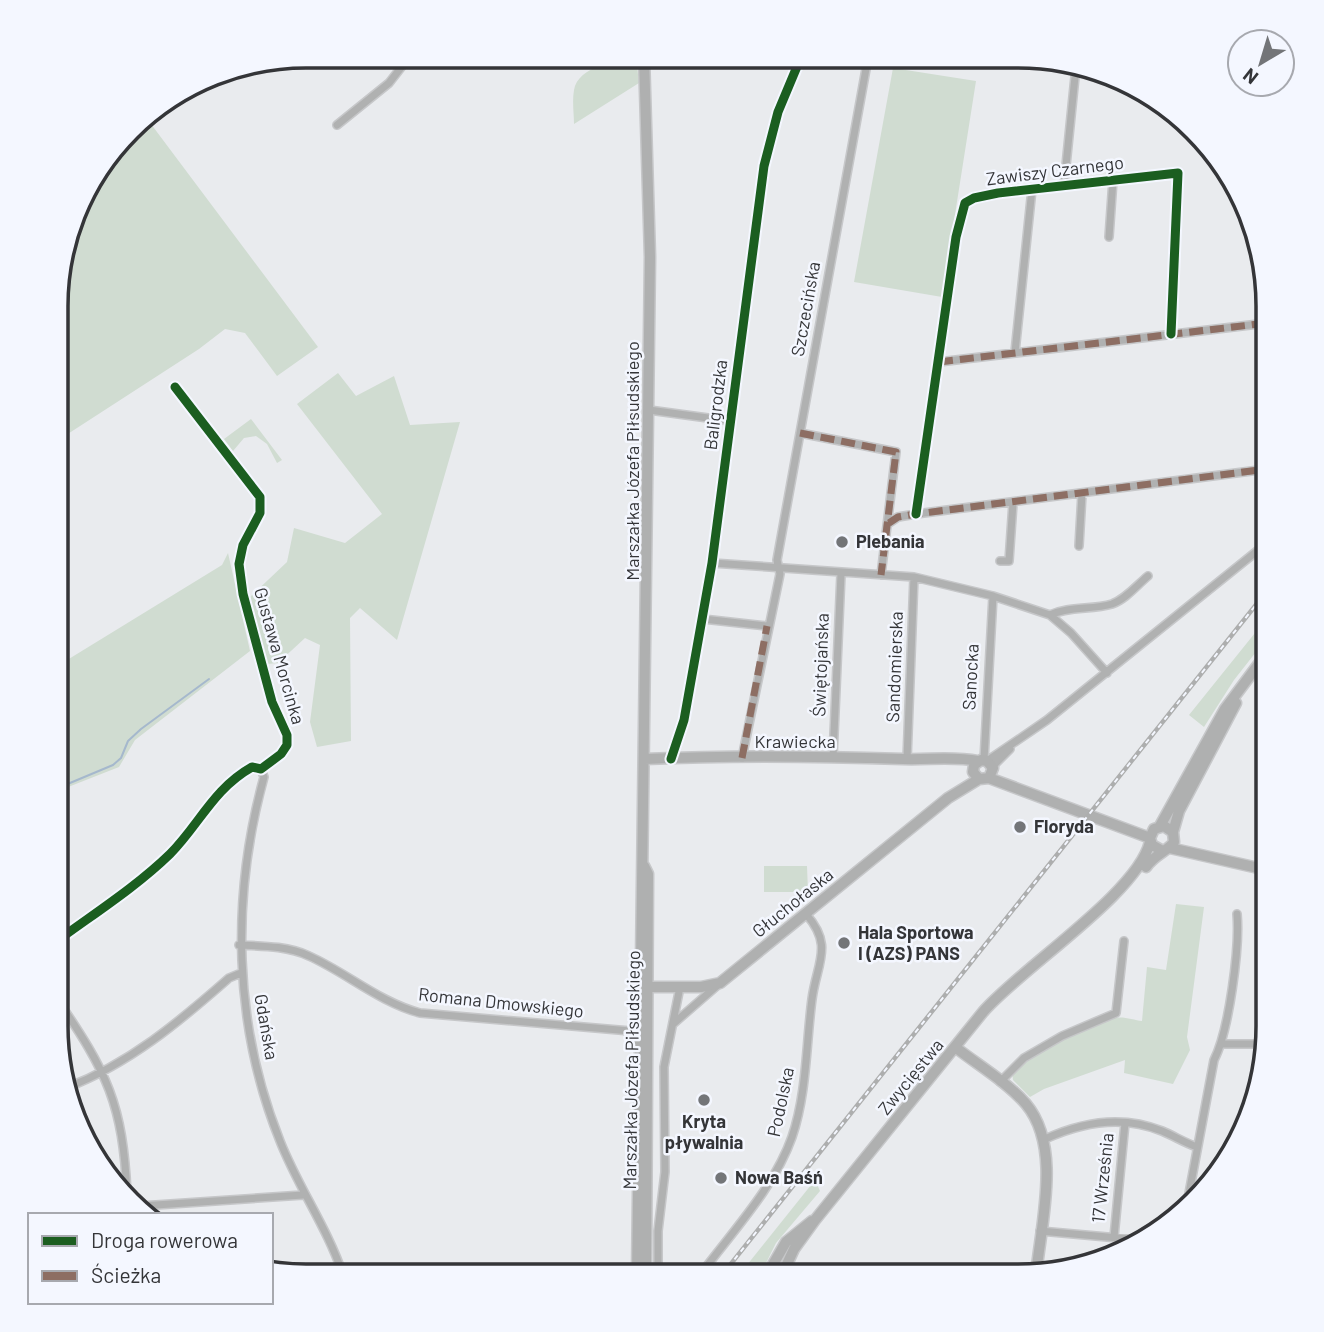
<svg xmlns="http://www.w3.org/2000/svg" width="1324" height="1332" font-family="Barlow,sans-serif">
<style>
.green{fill:#d0dcd1}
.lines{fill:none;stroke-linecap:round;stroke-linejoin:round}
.stream{stroke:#a5b8cd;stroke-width:2}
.street-casing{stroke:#c6c7c9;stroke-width:10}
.secondary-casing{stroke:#c6c7c9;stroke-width:13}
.street{stroke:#b0b1b1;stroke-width:7}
.secondary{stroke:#afb0b0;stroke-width:10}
.rail-casing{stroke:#adaeae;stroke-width:4.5}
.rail{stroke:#f4f7ff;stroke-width:2;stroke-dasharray:5;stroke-linecap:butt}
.quiet{stroke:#8d6e63;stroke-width:7;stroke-dasharray:14 7;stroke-linecap:butt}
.cycleway-casing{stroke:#f4f7ff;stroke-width:13}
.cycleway{stroke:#1b5e20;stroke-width:9}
.poi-dot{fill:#737578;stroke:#f4f7ff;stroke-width:2.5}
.labels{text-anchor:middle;stroke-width:5;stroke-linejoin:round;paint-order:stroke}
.street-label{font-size:18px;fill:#343538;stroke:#f4f7ff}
.poi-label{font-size:18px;font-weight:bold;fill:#343538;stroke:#f4f7ff;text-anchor:start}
.rim{fill:none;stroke:#343538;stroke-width:3.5}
</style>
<rect width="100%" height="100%" fill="#e9ebee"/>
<path class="green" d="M 636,57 L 639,83 L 574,124 C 574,114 572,101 574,90 C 578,66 617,61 636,57 Z
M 893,68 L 976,81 L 942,297 L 854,282 Z
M 145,116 L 318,347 L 277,376 L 245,333 L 225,329 L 199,349 L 60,439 L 61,257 L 90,181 Z
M 338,373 L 356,396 L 394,376 L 410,425 L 460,422 L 397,640 L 360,608 L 350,618 L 351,741 L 317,747 L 310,722 L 320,645 L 305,638 L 278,663 L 267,664 L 250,597 L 287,562 L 294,528 L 345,543 L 382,514 L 297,404 Z
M 251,419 L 282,460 L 277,463 L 267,444 L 256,436 L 244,438 L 233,451 L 224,439 Z
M 228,553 L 250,651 L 135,740 L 119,767 L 58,791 L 59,665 L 222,565 Z
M 1267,618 L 1267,638 L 1234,680 L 1204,727 L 1189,715 Z
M 764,866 L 807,866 L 808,892 L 764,892 Z
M 1176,904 L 1204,907 L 1187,1037 L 1190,1050 L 1173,1084 L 1124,1073 L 1125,1060 L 1044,1089 L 1030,1097 L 1013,1080 L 1012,1071 C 1040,1048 1079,1026 1115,1018 C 1123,1016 1134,1020 1142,1021 L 1147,967 L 1166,970 Z
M 815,1180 L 820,1191 L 776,1243 L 760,1275 L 739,1275 Z"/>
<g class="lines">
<path class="stream" d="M 58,788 L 113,765 L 121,758 L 128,741 L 141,729 L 209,679
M 1259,1040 L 1267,1000
M 1240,1139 L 1258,1046"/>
<defs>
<path id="street" d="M 337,125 L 389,83 L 410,56
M 1064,185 L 1076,67
M 1109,237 L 1113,180
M 1015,352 L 1032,189
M 939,362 L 1267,323
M 649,410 L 730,421
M 800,433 L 896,452 L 881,575
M 916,514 L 956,237 L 965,203 L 974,198 L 998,193 L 1178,173 L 1171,334
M 889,523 L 898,517 L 916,514 L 1267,469
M 1079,546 L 1082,494
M 1000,561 L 1009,561 L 1013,503
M 712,563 L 914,577 L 993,596 L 1050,615 L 1071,633 L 1107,673
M 1050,615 C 1069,606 1092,610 1112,604 C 1126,599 1137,585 1148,576
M 703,619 L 767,626
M 833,757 L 841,574
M 742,758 L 780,574 L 777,560 L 868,58
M 671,759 L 684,720 L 712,563 L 764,166 L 778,112 L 801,57
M 907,759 L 914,577
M 984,760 L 993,596
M 987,761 L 1047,720 L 1267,543
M 992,767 L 1010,749
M 261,769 L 264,777 C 231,897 233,1024 280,1141 C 298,1187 328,1229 343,1275
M 1260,867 L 1267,812
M 57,941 C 95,913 136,887 170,854 C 199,825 213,789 252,767 L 261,769 L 281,754 L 287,745 L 287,735 L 272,702 L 243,594 L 239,564 L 243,545 L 260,513 L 260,497 L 175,387
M 239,945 C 262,946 288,946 309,956 C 347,973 379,1002 420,1013 L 642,1032
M 57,999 C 107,1072 123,1104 127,1194
M 673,1024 L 719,984
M 1222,1044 L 1267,1044
M 1000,1082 L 1024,1058 L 1062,1036 L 1116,1013 L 1124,941
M 66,1088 C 129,1064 179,1022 229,978 L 241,973
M 1045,1139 C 1082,1122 1123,1115 1162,1131 C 1174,1136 1185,1143 1197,1147
M 1187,1204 L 1214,1060 C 1229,1031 1240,947 1237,914
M 141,1206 L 303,1195
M 1040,1231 L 1141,1240
M 1114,1237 L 1125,1123
M 658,1275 L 658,1231 L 665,1172 L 664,1067 L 680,987
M 700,1275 C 732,1232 774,1188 792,1137 C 807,1093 806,1044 812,999 C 817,962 834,946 806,914"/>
<path id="secondary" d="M 645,759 C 731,755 817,756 903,759 C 929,760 953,756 978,761
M 989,778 L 1150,838
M 1160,826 L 1225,709 L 1267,653
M 1173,832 L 1179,811 L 1236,703
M 1170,848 L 1267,870
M 644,866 L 648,874 L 646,1275
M 1146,867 C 1155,854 1168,851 1174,842 L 1173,832 L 1164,826 L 1154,829 L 1150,838 L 1152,845 L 1161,850
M 641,987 L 701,987 L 720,983 L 948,798 L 979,779 L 989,778 L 993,768 L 987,761 L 981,760 L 974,765 L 973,772 L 979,779
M 955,1047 C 978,1065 1007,1082 1026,1104 C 1062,1147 1041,1223 1036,1275
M 637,1275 L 650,257 L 644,57
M 767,1275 L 786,1242 L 812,1221
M 782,1275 L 794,1249 L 815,1220 L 983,1012 C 1021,968 1138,893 1150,842"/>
</defs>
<use href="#street" class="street-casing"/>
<use href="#secondary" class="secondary-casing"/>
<use href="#street" class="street"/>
<use href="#secondary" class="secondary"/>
<defs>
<path id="rail" d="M 722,1275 L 1267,591"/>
</defs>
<use href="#rail" class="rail-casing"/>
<use href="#rail" class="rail"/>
<path class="quiet" d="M 939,362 L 1267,323
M 800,433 L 896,452 L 881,575
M 889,523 L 898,517 L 916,514 L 1267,469
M 742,758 L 767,626"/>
<defs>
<path id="cycleway" d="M 916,514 L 956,237 L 965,203 L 974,198 L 998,193 L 1178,173 L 1171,334
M 671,759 L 684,720 L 712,563 L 764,166 L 778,112 L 801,57
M 57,941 C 95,913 136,887 170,854 C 199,825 213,789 252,767 L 261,769 L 281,754 L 287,745 L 287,735 L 272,702 L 243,594 L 239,564 L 243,545 L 260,513 L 260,497 L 175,387"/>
</defs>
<use href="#cycleway" class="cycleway-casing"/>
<use href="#cycleway" class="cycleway"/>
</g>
<g class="poi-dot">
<circle cx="842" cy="542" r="7"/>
<circle cx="1020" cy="827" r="7"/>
<circle cx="844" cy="943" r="7"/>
<circle cx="704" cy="1100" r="7"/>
<circle cx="721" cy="1178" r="7"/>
</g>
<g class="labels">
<g class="street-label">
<text transform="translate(1055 171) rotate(-7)" y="6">Zawiszy Czarnego</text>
<text transform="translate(806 309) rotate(-80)" y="6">Szczecińska</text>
<text transform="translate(716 405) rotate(-83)" y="6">Baligrodzka</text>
<text transform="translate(633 461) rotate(-90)" y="6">Marszałka Józefa Piłsudskiego</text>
<text transform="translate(279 656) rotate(74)" y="6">Gustawa Morcinka</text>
<text transform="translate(821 665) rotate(-88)" y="6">Świętojańska</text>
<text transform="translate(895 667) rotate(-88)" y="6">Sandomierska</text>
<text transform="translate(971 677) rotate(-87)" y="6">Sanocka</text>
<text x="795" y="748">Krawiecka</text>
<text transform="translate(793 903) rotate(-39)" y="6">Głuchołaska</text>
<text transform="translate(501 1003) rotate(6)" y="6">Romana Dmowskiego</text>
<text transform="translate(266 1027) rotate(80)" y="6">Gdańska</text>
<text transform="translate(632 1070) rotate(-89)" y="6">Marszałka Józefa Piłsudskiego</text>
<text transform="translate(911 1077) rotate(-51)" y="6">Zwycięstwa</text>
<text transform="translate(781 1102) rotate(-78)" y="6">Podolska</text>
<text transform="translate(1103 1178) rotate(-84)" y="6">17 Września</text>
</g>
<g class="poi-label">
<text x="856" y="548">Plebania</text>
<text x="1034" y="833">Floryda</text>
<text x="858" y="939">Hala Sportowa<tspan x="858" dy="21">I (AZS) PANS</tspan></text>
<text x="704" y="1128" text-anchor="middle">Kryta<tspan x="704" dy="21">pływalnia</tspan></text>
<text x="735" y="1184">Nowa Baśń</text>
</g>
</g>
<path d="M0 0H1324V1332H0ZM306 68H1018A238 238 0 0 1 1256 306V1026A238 238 0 0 1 1018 1264H306A238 238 0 0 1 68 1026V306A238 238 0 0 1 306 68Z" fill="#f4f7ff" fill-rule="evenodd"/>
<path class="rim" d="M306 68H1018A238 238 0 0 1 1256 306V1026A238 238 0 0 1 1018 1264H306A238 238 0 0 1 68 1026V306A238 238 0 0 1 306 68Z"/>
<rect x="28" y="1213" width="245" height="91" fill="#f4f7ff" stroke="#a7a9af" stroke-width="2"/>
<rect x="42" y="1236" width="35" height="10" fill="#1b5e20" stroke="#a7a9af" stroke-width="2"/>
<text x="91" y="1248" font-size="21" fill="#343538">Droga rowerowa</text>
<rect x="42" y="1271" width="35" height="10" fill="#8d6e63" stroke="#a7a9af" stroke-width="2"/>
<text x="91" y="1283" font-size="21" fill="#343538">Ścieżka</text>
<g transform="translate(1261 63) rotate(218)"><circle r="33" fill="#f4f7ff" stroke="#a7a9af" stroke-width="2"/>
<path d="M0-5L12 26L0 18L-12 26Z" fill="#737578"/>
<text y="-10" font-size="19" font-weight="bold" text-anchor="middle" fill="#343538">N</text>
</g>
</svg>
